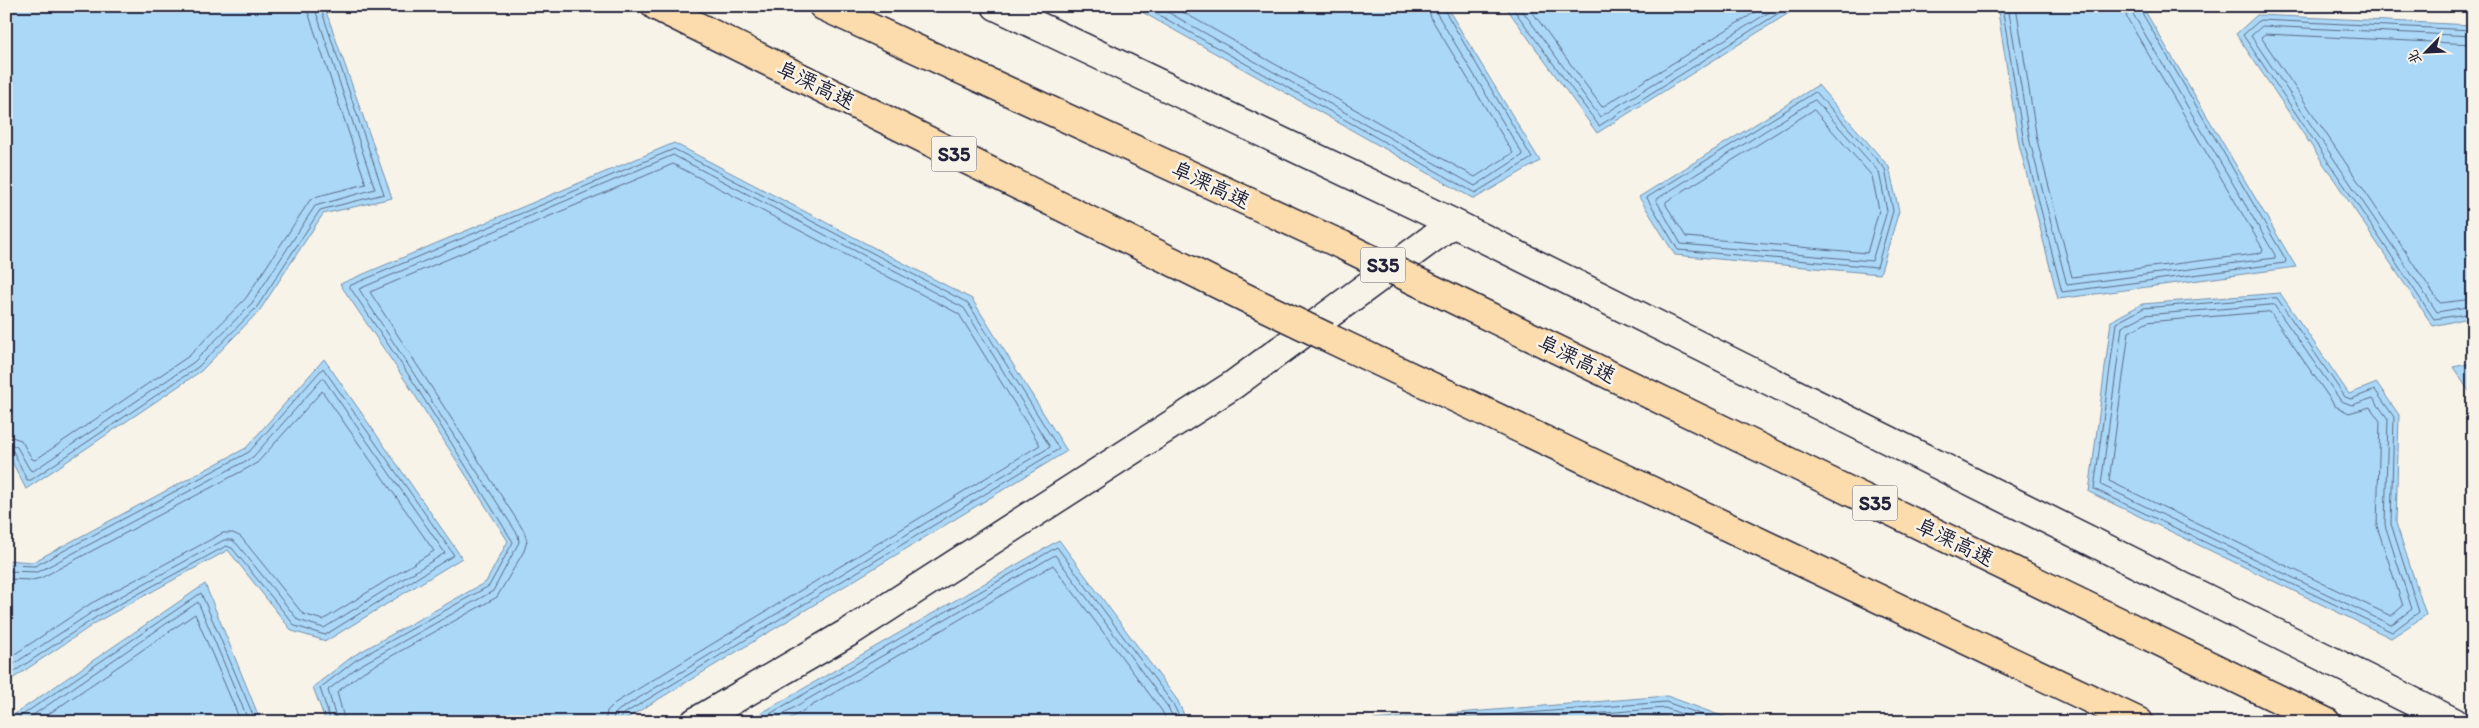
<svg xmlns="http://www.w3.org/2000/svg" width="2479" height="728" font-family="Itim,'LXGW WenKai TC',sans-serif">
<style>
.water{fill:#abd8f7;stroke:#748fac}
.lines{fill:none;stroke-linecap:round;stroke-linejoin:round}
.shore{stroke:#596b86;stroke-width:1}
.minor-casing{stroke:#22223b;stroke-width:31}
.motorway-casing{stroke:#22223b;stroke-width:31}
.minor{stroke:#f7f3e8;stroke-width:28}
.motorway{stroke:#fcdcac;stroke-width:28}
.motorway-bridge-casing{stroke:#22223b;stroke-width:31;stroke-linecap:butt}
.motorway-bridge{stroke:#fcdcac;stroke-width:28}
.labels{text-anchor:middle;stroke-width:5;stroke-linejoin:round;paint-order:stroke}
.shield{fill:#f7f3e8;stroke:#62616f;stroke-width:1}
.shield-label{font-size:20px;font-weight:bold;fill:#22223b}
.street-label{font-size:21px;fill:#22223b;stroke:#f7f3e8}
</style>
<rect width="100%" height="100%" fill="#f7f3e8"/>
<filter id="ink" filterUnits="userSpaceOnUse"><feTurbulence type="fractalNoise" baseFrequency=".02" numOctaves="2"/><feDisplacementMap in="SourceGraphic" scale="10" xChannelSelector="R" yChannelSelector="G"/><feConvolveMatrix kernelMatrix="1 2 1 2 8 2 1 2 1" color-interpolation-filters="sRGB"/></filter>
<g filter="url(#ink)">
<path class="water" d="M 6,6 L 324,6 L 392,198 L 323,214 L 260,310 L 201,371 L 26,489 L 6,450 Z
M 1137,6 L 1446,6 L 1540,161 L 1474,199 L 1135,8 Z
M 1505,6 L 1800,6 L 1597,133 Z
M 1997,6 L 2142,6 L 2296,267 L 2058,299 L 2019,144 Z
M 2257,15 L 2473,25 L 2473,317 L 2433,326 L 2236,34 Z
M 1818,85 L 1889,167 L 1899,211 L 1880,274 L 1675,255 L 1639,197 Z
M 674,143 L 972,299 L 1067,451 L 621,722 L 326,722 L 313,687 L 353,656 L 486,582 L 508,541 L 409,386 L 340,284 Z
M 2280,293 L 2349,394 L 2377,383 L 2399,415 L 2396,523 L 2426,615 L 2391,638 L 2089,492 L 2111,321 L 2142,304 Z
M 324,359 L 462,558 L 326,641 L 292,631 L 228,550 L 100,620 L 6,683 L 6,560 L 33,562 L 246,448 Z
M 2473,363 L 2473,397 L 2453,367 Z
M 1059,540 L 1178,701 L 1187,722 L 746,722 Z
M 205,584 L 261,722 L 6,722 L 6,720 Z
M 1667,696 L 1738,722 L 1347,722 Z"/>
<g class="lines">
<path class="shore" d="M 1143,6 L 1475,193 L 1532,158 L 1442,6
M 1157,6 L 1475,186 L 1523,155 L 1437,14 L 1435,6
M 1172,6 L 1475,177 L 1513,153 L 1431,18 L 1428,6
M 1511,6 L 1599,126 L 1790,6
M 1519,6 L 1600,117 L 1779,6
M 1528,6 L 1602,107 L 1765,6
M 2002,6 L 2024,143 L 2062,292 L 2285,263 L 2286,260 L 2138,6
M 2008,6 L 2030,142 L 2067,285 L 2275,258 L 2275,255 L 2133,14 L 2131,6
M 2016,6 L 2037,140 L 2072,277 L 2262,253 L 2263,249 L 2127,18 L 2124,6
M 2473,30 L 2260,20 L 2243,35 L 2434,319 L 2473,313
M 2473,36 L 2262,26 L 2251,36 L 2437,312 L 2473,306
M 2473,44 L 2265,34 L 2261,37 L 2440,303 L 2473,299
M 1816,92 L 1885,169 L 1893,211 L 1877,267 L 1678,250 L 1647,198 Z
M 1815,100 L 1879,172 L 1887,211 L 1872,261 L 1681,244 L 1656,200 Z
M 1814,110 L 1872,176 L 1879,210 L 1867,253 L 1686,237 L 1666,205 L 1666,202 Z
M 2277,298 L 2345,397 L 2351,399 L 2375,390 L 2394,417 L 2391,524 L 2419,612 L 2392,632 L 2094,489 L 2116,323 L 2144,308 Z
M 2274,305 L 2341,401 L 2352,405 L 2373,398 L 2388,419 L 2385,525 L 2412,609 L 2391,625 L 2101,485 L 2122,327 L 2145,315 Z
M 2270,312 L 2335,406 L 2349,413 L 2370,407 L 2380,421 L 2377,526 L 2403,606 L 2391,616 L 2109,481 L 2129,332 L 2148,322 Z
M 6,435 L 21,440 L 32,459 L 35,460 L 189,356 L 246,298 L 310,200 L 318,196 L 366,184 L 306,6
M 6,442 L 17,447 L 30,470 L 33,471 L 194,362 L 252,303 L 315,206 L 375,189 L 314,6
M 6,449 L 13,451 L 27,480 L 31,480 L 198,367 L 257,307 L 320,210 L 384,194 L 320,6
M 6,565 L 35,566 L 249,452 L 323,368 L 454,555 L 325,635 L 295,626 L 232,548 L 226,546 L 98,616 L 6,677
M 6,571 L 38,572 L 253,457 L 323,378 L 445,553 L 324,628 L 298,620 L 237,544 L 232,540 L 224,540 L 94,611 L 6,669
M 6,579 L 32,580 L 41,578 L 257,463 L 322,391 L 434,551 L 323,620 L 303,614 L 241,537 L 233,533 L 223,533 L 90,604 L 6,660
M 12,722 L 201,593 L 256,722
M 23,722 L 198,602 L 249,722
M 37,722 L 195,614 L 241,722
M 331,722 L 320,688 L 356,660 L 489,586 L 513,542 L 414,383 L 349,286 L 674,149 L 968,303 L 1059,449 L 622,715 L 619,722
M 337,722 L 328,690 L 359,666 L 493,591 L 519,542 L 518,535 L 359,289 L 673,155 L 964,308 L 1050,447 L 619,710 L 614,715 L 613,722
M 345,722 L 337,692 L 363,672 L 497,597 L 524,551 L 527,541 L 524,531 L 370,292 L 673,164 L 959,314 L 1040,445 L 615,703 L 607,711 L 605,722
M 756,722 L 1057,547 L 1173,704 L 1182,722
M 769,722 L 1055,555 L 1168,707 L 1175,722
M 784,722 L 1053,565 L 1162,711 L 1167,722
M 1413,722 L 1666,702 L 1723,722
M 1495,722 L 1665,708 L 1704,722
M 1589,722 L 1664,716 L 1682,722"/>
<defs>
<path id="minor" d="M 996,6 L 1453,223 L 2454,722
M 695,722 L 851,631 L 1233,385 L 1453,223"/>
<path id="motorway" d="M 656,6 L 1252,301
M 823,6 L 1342,245
M 1424,285 L 2326,722
M 1327,337 L 2139,722"/>
</defs>
<use href="#minor" class="minor-casing"/>
<use href="#motorway" class="motorway-casing"/>
<use href="#minor" class="minor"/>
<use href="#motorway" class="motorway"/>
<defs>
<path id="motorway-bridge" d="M 1342,245 L 1424,285
M 1252,301 L 1327,337"/>
</defs>
<use href="#motorway-bridge" class="motorway-bridge-casing"/>
<use href="#motorway-bridge" class="motorway-bridge"/>
</g>
</g>
<g class="labels">
<g class="shield">
<rect x="931.5" y="136.5" width="45" height="35" rx="4"/>
<rect x="1360.5" y="247.5" width="45" height="35" rx="4"/>
<rect x="1852.5" y="485.5" width="45" height="35" rx="4"/>
</g>
<g class="shield-label">
<text x="954" y="161">S35</text>
<text x="1383" y="272">S35</text>
<text x="1875" y="510">S35</text>
</g>
<g class="street-label">
<text transform="translate(816 85) rotate(26)" y="7">阜溧高速</text>
<text transform="translate(1211 185) rotate(25)" y="7">阜溧高速</text>
<text transform="translate(1577 359) rotate(26)" y="7">阜溧高速</text>
<text transform="translate(1955 542) rotate(26)" y="7">阜溧高速</text>
</g>
</g>
<rect width="2479" height="728" fill="none" stroke="#f7f3e8" stroke-width="25"/>
<rect x="12" y="12" width="2454" height="703" fill="none" stroke="#22223b" stroke-width="2" filter="url(#ink)"/>
<g transform="translate(2426 52) rotate(246)" stroke="#f7f3e8" stroke-width="4" paint-order="stroke">
<path d="M0-4L9 19L0 12L-9 19Z" fill="#22223b"/>
<text y="-8" font-size="14" font-weight="bold" text-anchor="middle" fill="#22223b">北</text>
</g>
</svg>
